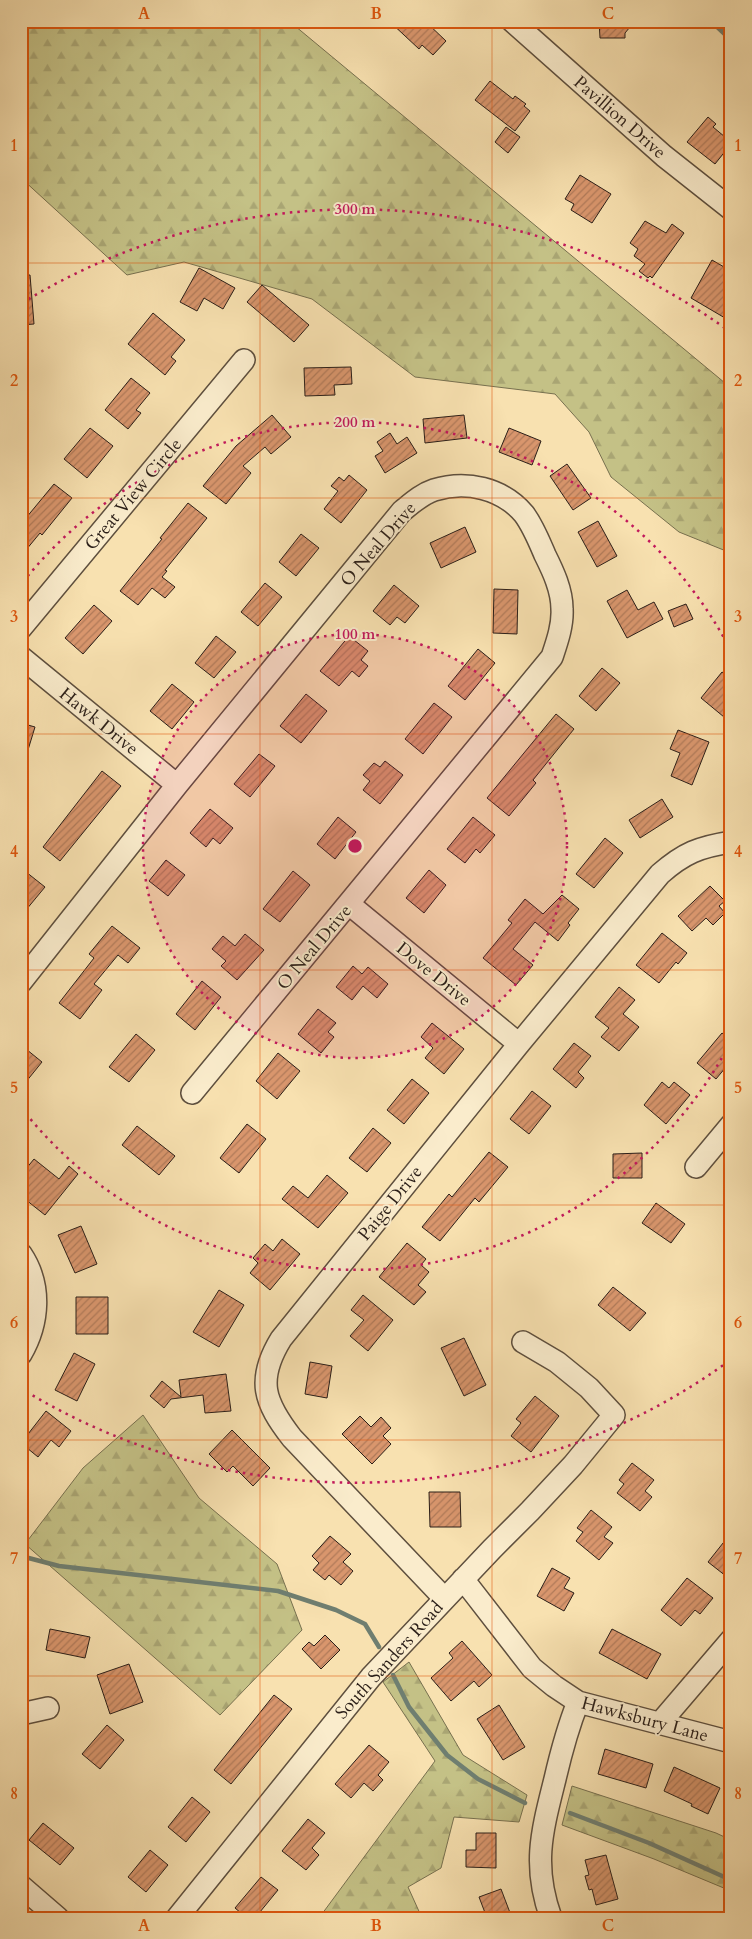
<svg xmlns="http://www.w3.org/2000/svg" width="752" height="1939" font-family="Cardo,serif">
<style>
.forest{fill:url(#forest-firs);stroke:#77704f}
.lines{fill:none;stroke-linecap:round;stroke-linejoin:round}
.stream{stroke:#6f7e70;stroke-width:4.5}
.building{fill:url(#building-hatch);stroke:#2a1e18}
.minor-casing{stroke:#5e4f3e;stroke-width:24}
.minor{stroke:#faeccc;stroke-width:21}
.grid{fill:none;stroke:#de560d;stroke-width:1;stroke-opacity:0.55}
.ring{fill:none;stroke:#c2185b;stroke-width:2.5;stroke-dasharray:2.5 5}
.labels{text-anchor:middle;stroke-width:4;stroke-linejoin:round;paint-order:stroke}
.street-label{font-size:18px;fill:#2a1e18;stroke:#faeccc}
.centre{fill:#c2185b;stroke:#faeccc;stroke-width:2.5}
.ring-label{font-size:15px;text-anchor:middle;font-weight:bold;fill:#c2185b;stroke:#faeccc;stroke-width:4;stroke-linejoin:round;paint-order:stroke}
.neatline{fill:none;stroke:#de560d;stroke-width:2}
.grid-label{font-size:16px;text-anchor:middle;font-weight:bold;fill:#de560d}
</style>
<defs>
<pattern id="forest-firs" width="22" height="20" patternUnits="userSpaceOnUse" patternTransform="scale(1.25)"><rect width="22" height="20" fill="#c4c186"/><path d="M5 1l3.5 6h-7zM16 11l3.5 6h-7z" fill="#a9a573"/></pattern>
<pattern id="building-hatch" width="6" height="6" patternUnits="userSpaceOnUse" patternTransform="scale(1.25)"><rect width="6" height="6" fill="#d9966d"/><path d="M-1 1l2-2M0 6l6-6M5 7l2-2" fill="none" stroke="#b07a59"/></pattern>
</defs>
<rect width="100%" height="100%" fill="#f8e1b0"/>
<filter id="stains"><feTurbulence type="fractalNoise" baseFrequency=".004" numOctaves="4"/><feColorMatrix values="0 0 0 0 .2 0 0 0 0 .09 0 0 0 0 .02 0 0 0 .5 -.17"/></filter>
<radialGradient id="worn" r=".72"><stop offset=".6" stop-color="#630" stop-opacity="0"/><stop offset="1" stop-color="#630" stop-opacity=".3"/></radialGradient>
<path class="forest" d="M 21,21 L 289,21 L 731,388 L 731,553 L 679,532 L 611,477 L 589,432 L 555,394 L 415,377 L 312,299 L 184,262 L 127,275 L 21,178 Z
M 143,1415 L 199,1498 L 277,1564 L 302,1630 L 220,1715 L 25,1544 L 83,1468 Z
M 409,1662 L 463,1755 L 527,1795 L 519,1822 L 454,1817 L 441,1868 L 408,1887 L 422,1918 L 319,1918 L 435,1761 L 383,1682 Z
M 572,1786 L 716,1833 L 731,1840 L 731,1891 L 654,1859 L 562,1825 Z"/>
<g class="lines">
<path class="stream" d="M 711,21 L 731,40
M 21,1556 L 59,1566 L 278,1591 L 336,1610 L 365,1624 L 379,1647
M 393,1675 L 409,1707 L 447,1755 L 478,1779 L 525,1803
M 570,1813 L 649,1843 L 731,1880"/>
</g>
<path class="building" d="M 389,21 L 425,21 L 446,41 L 433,55 L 422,45 L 419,49 Z
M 599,21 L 635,21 L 625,33 L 625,38 L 600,38 Z
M 490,81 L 513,99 L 515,96 L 526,104 L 524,106 L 530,111 L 515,131 L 475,100 Z
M 708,117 L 716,124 L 713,127 L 731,142 L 731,144 L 715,164 L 687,142 Z
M 506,127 L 520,137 L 508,153 L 495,142 Z
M 580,175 L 611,194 L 592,223 L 571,210 L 574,204 L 565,199 Z
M 645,221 L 666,233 L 672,224 L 684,233 L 652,278 L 650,276 L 648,278 L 639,271 L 645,264 L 634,256 L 638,249 L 630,243 Z
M 712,260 L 731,271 L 731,308 L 725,318 L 691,298 Z
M 199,268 L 235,288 L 223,309 L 204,298 L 197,311 L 180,302 Z
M 21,275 L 30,275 L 34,324 L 21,325 Z
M 262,285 L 309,325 L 294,342 L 247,302 Z
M 153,313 L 185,340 L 171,357 L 176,361 L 165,375 L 128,344 Z
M 351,367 L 352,384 L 334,385 L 335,395 L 305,396 L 304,368 Z
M 131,378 L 150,393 L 136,410 L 141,413 L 128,429 L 105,410 Z
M 272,415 L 291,437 L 271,454 L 265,447 L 243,466 L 251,473 L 226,504 L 203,486 L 236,446 Z
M 464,415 L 467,438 L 425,443 L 423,419 Z
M 90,428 L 113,446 L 87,478 L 64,459 Z
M 509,428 L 541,441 L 532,465 L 499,452 Z
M 390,433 L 397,444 L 407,437 L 417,453 L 385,473 L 375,456 L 383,451 L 377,442 Z
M 567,464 L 591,498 L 573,510 L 550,476 Z
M 349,475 L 367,490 L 341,523 L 324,509 L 338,491 L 331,486 L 339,477 L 344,481 Z
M 54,484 L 72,498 L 42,535 L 40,533 L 21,556 L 21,524 Z
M 188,503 L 207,518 L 165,570 L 167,571 L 162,577 L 175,587 L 165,598 L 152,588 L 138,605 L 120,591 L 162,539 L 160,538 Z
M 598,521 L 617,556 L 597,567 L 578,532 Z
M 465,527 L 476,552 L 441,568 L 430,543 Z
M 301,534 L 319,548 L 296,576 L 279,562 Z
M 265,583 L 282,597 L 258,626 L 241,612 Z
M 394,585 L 419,606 L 405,623 L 397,617 L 390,625 L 373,611 Z
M 494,589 L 518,590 L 517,634 L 493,633 Z
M 627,590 L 638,610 L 654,602 L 663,619 L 627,638 L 607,601 Z
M 686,604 L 693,619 L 674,627 L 668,611 Z
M 94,605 L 112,621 L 83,654 L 65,638 Z
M 216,636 L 236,652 L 214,678 L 195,663 Z
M 349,636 L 368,651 L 361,660 L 368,666 L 359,677 L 352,671 L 339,686 L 320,671 Z
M 478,649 L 495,663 L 465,700 L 448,686 Z
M 602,668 L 620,683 L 596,711 L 579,696 Z
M 722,672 L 731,678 L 731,709 L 724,717 L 701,698 Z
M 172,684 L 194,702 L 172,729 L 150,711 Z
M 306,694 L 327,711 L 301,743 L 280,726 Z
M 434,703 L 452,717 L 423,754 L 405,739 Z
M 556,714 L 574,729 L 533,780 L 536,783 L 509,816 L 487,798 Z
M 21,723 L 35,727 L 24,763 L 21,763 Z
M 678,730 L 709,742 L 692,785 L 671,776 L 680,753 L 670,749 Z
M 259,754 L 275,766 L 250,797 L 234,784 Z
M 385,761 L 403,775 L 380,804 L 363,790 L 370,781 L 363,775 L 374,763 L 380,767 Z
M 102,771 L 121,786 L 60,861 L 43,847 Z
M 662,799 L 673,817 L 640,838 L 629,820 Z
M 210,809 L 233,828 L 220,844 L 213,838 L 206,847 L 190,833 Z
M 338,817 L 356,832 L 335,859 L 317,844 Z
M 473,817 L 495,835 L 480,853 L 476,849 L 465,863 L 447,849 Z
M 605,838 L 623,853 L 594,888 L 576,874 Z
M 166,860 L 185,875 L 168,896 L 149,881 Z
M 21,868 L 45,887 L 21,916 Z
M 429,870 L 446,885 L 424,913 L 406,898 Z
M 293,871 L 310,885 L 280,922 L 263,909 Z
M 710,886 L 725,901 L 719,906 L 725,913 L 713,925 L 706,918 L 692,931 L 678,916 Z
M 562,895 L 579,909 L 568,923 L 570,925 L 558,941 L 535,922 L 513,949 L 533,965 L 516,985 L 483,958 L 512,923 L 508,920 L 525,899 L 543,914 Z
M 112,926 L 140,948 L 128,963 L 118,955 L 94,984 L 102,990 L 80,1019 L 59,1003 L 94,958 L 89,954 Z
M 662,933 L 687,953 L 678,964 L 676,962 L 659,983 L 636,965 Z
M 245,934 L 264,950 L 237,980 L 221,966 L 226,961 L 212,949 L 223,936 L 235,946 Z
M 353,966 L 362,974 L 368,967 L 388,984 L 377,998 L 363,986 L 352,1000 L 336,987 Z
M 202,981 L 221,997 L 195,1030 L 176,1014 Z
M 619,987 L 635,1000 L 623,1014 L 639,1027 L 619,1051 L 601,1037 L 609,1028 L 595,1017 Z
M 318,1009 L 336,1023 L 328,1032 L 334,1037 L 321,1053 L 298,1034 Z
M 432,1023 L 464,1049 L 444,1074 L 425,1058 L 433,1048 L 421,1037 Z
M 722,1033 L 731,1040 L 731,1061 L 716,1079 L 697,1063 Z
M 136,1034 L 155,1050 L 129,1082 L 109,1067 Z
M 574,1043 L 591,1056 L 578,1072 L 584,1078 L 576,1088 L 553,1069 Z
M 21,1045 L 42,1062 L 21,1088 Z
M 278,1053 L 300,1071 L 277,1099 L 256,1081 Z
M 412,1079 L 429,1093 L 404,1124 L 387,1110 Z
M 662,1082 L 669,1088 L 674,1082 L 690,1095 L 666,1124 L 644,1105 Z
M 532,1091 L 551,1106 L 529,1134 L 510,1119 Z
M 247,1124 L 266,1139 L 239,1173 L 220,1158 Z
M 137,1126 L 175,1156 L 159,1175 L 122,1145 Z
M 373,1128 L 391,1143 L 367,1172 L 349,1158 Z
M 489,1152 L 508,1167 L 479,1202 L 475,1198 L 440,1241 L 422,1227 L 449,1194 L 452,1197 Z
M 642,1153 L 642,1178 L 613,1178 L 613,1154 Z
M 34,1159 L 59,1179 L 69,1166 L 78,1174 L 45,1215 L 21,1196 L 21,1175 Z
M 327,1175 L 348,1193 L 318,1228 L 282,1199 L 293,1186 L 308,1198 Z
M 656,1203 L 685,1224 L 671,1243 L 642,1223 Z
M 81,1226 L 97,1264 L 75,1273 L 58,1235 Z
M 282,1239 L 300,1254 L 270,1290 L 250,1273 L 258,1263 L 253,1258 L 265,1244 L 273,1251 Z
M 407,1243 L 426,1259 L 421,1265 L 429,1272 L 418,1285 L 426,1292 L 414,1305 L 379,1277 Z
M 613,1287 L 646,1313 L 630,1331 L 598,1305 Z
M 219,1290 L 244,1305 L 219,1347 L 193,1332 Z
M 363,1295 L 393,1320 L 368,1351 L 350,1336 L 364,1320 L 351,1310 Z
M 76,1297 L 108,1297 L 108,1334 L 76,1334 Z
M 464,1338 L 486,1385 L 464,1396 L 441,1348 Z
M 74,1353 L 95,1364 L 77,1401 L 55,1390 Z
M 310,1362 L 332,1366 L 327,1398 L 305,1394 Z
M 226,1374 L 231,1411 L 205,1413 L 203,1395 L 171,1399 L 164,1408 L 150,1396 L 162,1381 L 181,1397 L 179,1380 Z
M 535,1396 L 559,1416 L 531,1452 L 511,1436 L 521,1423 L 516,1419 Z
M 46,1411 L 71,1431 L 59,1447 L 51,1440 L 38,1457 L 21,1443 Z
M 360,1416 L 371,1427 L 381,1417 L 391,1428 L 383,1436 L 391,1444 L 372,1464 L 342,1434 Z
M 232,1430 L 270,1468 L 253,1486 L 233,1466 L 227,1472 L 209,1454 Z
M 632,1463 L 654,1480 L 645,1491 L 652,1497 L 640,1511 L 617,1493 L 624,1484 L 619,1480 Z
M 429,1492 L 460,1492 L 461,1527 L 430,1527 Z
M 591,1510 L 612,1527 L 604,1537 L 613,1543 L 599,1560 L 576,1541 L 583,1532 L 577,1528 Z
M 731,1533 L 731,1580 L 708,1562 Z
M 330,1536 L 351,1554 L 343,1562 L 353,1571 L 341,1585 L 329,1575 L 325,1580 L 313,1570 L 319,1563 L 312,1556 Z
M 552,1568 L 570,1578 L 564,1588 L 574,1593 L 564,1611 L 537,1596 Z
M 687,1578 L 713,1598 L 700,1614 L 695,1610 L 681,1626 L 661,1610 Z
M 50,1629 L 90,1637 L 85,1658 L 46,1650 Z
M 612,1629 L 661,1654 L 647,1679 L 599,1653 Z
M 325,1635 L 340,1650 L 321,1669 L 302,1649 L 309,1642 L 314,1646 Z
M 462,1641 L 492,1675 L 479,1687 L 474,1681 L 451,1701 L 431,1678 L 453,1658 L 449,1653 Z
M 129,1664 L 143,1702 L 110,1714 L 97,1675 Z
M 274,1695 L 292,1709 L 231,1784 L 214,1770 Z
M 499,1705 L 525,1747 L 503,1760 L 477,1719 Z
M 107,1725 L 124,1740 L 100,1769 L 82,1754 Z
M 369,1745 L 389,1762 L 378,1775 L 383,1780 L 373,1791 L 364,1783 L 351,1798 L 335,1784 Z
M 605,1749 L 653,1764 L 646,1788 L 598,1774 Z
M 674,1767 L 720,1788 L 708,1814 L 691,1806 L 692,1804 L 664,1791 Z
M 192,1797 L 210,1812 L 186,1842 L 168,1827 Z
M 308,1819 L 325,1833 L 312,1848 L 319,1855 L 306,1870 L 282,1851 Z
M 43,1823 L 74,1848 L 60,1865 L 29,1840 Z
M 476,1833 L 496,1833 L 496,1868 L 466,1867 L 466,1850 L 476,1850 Z
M 150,1850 L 168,1865 L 146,1892 L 128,1877 Z
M 606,1855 L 618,1899 L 596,1905 L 592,1889 L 589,1890 L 585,1876 L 589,1875 L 585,1860 Z
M 261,1877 L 278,1890 L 255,1918 L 247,1918 L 235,1908 Z
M 501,1889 L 512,1918 L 487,1918 L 479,1897 Z"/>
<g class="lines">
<defs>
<path id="minor" d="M 512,21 L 664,156 L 731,209
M 21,628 L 244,360
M 21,657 L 177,785
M 349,904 L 519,1044
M 21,982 L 177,785 L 402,511 C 412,503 422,494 434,490 C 466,480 502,488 524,514 C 533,526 539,541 545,555 C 553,571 562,590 562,609 C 563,625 557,642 552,657 L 192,1093
M 696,1167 L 731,1125
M 21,1254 C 42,1285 39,1323 21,1354
M 463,1579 L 532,1668 L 554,1686 L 578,1702 L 731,1742
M 444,1598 L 292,1438 C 264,1402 256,1380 281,1339 L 519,1044 L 660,874 C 684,853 699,847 731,842
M 21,1714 L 48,1708
M 660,1723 L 731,1640
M 21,1886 L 58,1918
M 177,1918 L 371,1677 L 492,1549 L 530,1511 L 573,1465 L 614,1415 L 589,1388 L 557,1362 L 523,1342
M 551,1918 C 532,1865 542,1831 555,1779 C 561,1753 568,1727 578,1702"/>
</defs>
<use href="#minor" class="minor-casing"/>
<use href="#minor" class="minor"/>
</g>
<path class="grid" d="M 260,21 L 260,1918M 492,21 L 492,1918M 21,263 L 731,263M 21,498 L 731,498M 21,734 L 731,734M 21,970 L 731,970M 21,1205 L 731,1205M 21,1440 L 731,1440M 21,1676 L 731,1676"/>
<circle cx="355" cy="846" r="212" fill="#c2185b" fill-opacity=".12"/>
<g class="ring">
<circle cx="355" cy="846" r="212"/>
<path d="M729 1045A424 424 0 0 1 23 1110M23 582A424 424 0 0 1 729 647"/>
<path d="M729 1361A637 637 0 0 1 22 1389M22 303A637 637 0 0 1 729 331"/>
</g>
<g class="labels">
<g class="street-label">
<text transform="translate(620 117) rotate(41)" y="6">Pavillion Drive</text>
<text transform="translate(133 494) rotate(-50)" y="6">Great View Circle</text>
<text transform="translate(378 544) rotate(-49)" y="6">O Neal Drive</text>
<text transform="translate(99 721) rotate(39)" y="6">Hawk Drive</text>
<text transform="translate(314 947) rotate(-50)" y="6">O Neal Drive</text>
<text transform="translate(434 974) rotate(39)" y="6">Dove Drive</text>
<text transform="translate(390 1203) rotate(-51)" y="6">Paige Drive</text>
<text transform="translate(389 1660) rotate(-48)" y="6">South Sanders Road</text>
<text transform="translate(645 1719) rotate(15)" y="6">Hawksbury Lane</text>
</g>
</g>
<circle cx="355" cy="846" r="8" class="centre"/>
<g class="ring-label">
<text x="355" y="214">300 m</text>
<text x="355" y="427">200 m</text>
<text x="355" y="639">100 m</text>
</g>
<rect width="752" height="1939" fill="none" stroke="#f8e1b0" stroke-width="55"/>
<rect x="28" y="28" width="696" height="1884" class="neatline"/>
<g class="grid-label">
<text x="144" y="19">A</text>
<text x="376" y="19">B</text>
<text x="608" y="19">C</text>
<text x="14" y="151">1</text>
<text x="738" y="151">1</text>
<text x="14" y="386">2</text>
<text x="738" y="386">2</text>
<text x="14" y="622">3</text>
<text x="738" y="622">3</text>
<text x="14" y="857">4</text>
<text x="738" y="857">4</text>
<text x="14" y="1093">5</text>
<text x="738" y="1093">5</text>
<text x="14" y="1328">6</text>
<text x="738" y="1328">6</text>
<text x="14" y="1564">7</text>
<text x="738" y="1564">7</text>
<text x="14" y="1799">8</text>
<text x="738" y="1799">8</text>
<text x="144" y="1931">A</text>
<text x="376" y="1931">B</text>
<text x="608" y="1931">C</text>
</g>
<rect width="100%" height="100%" filter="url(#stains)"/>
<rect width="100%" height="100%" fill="url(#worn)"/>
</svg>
